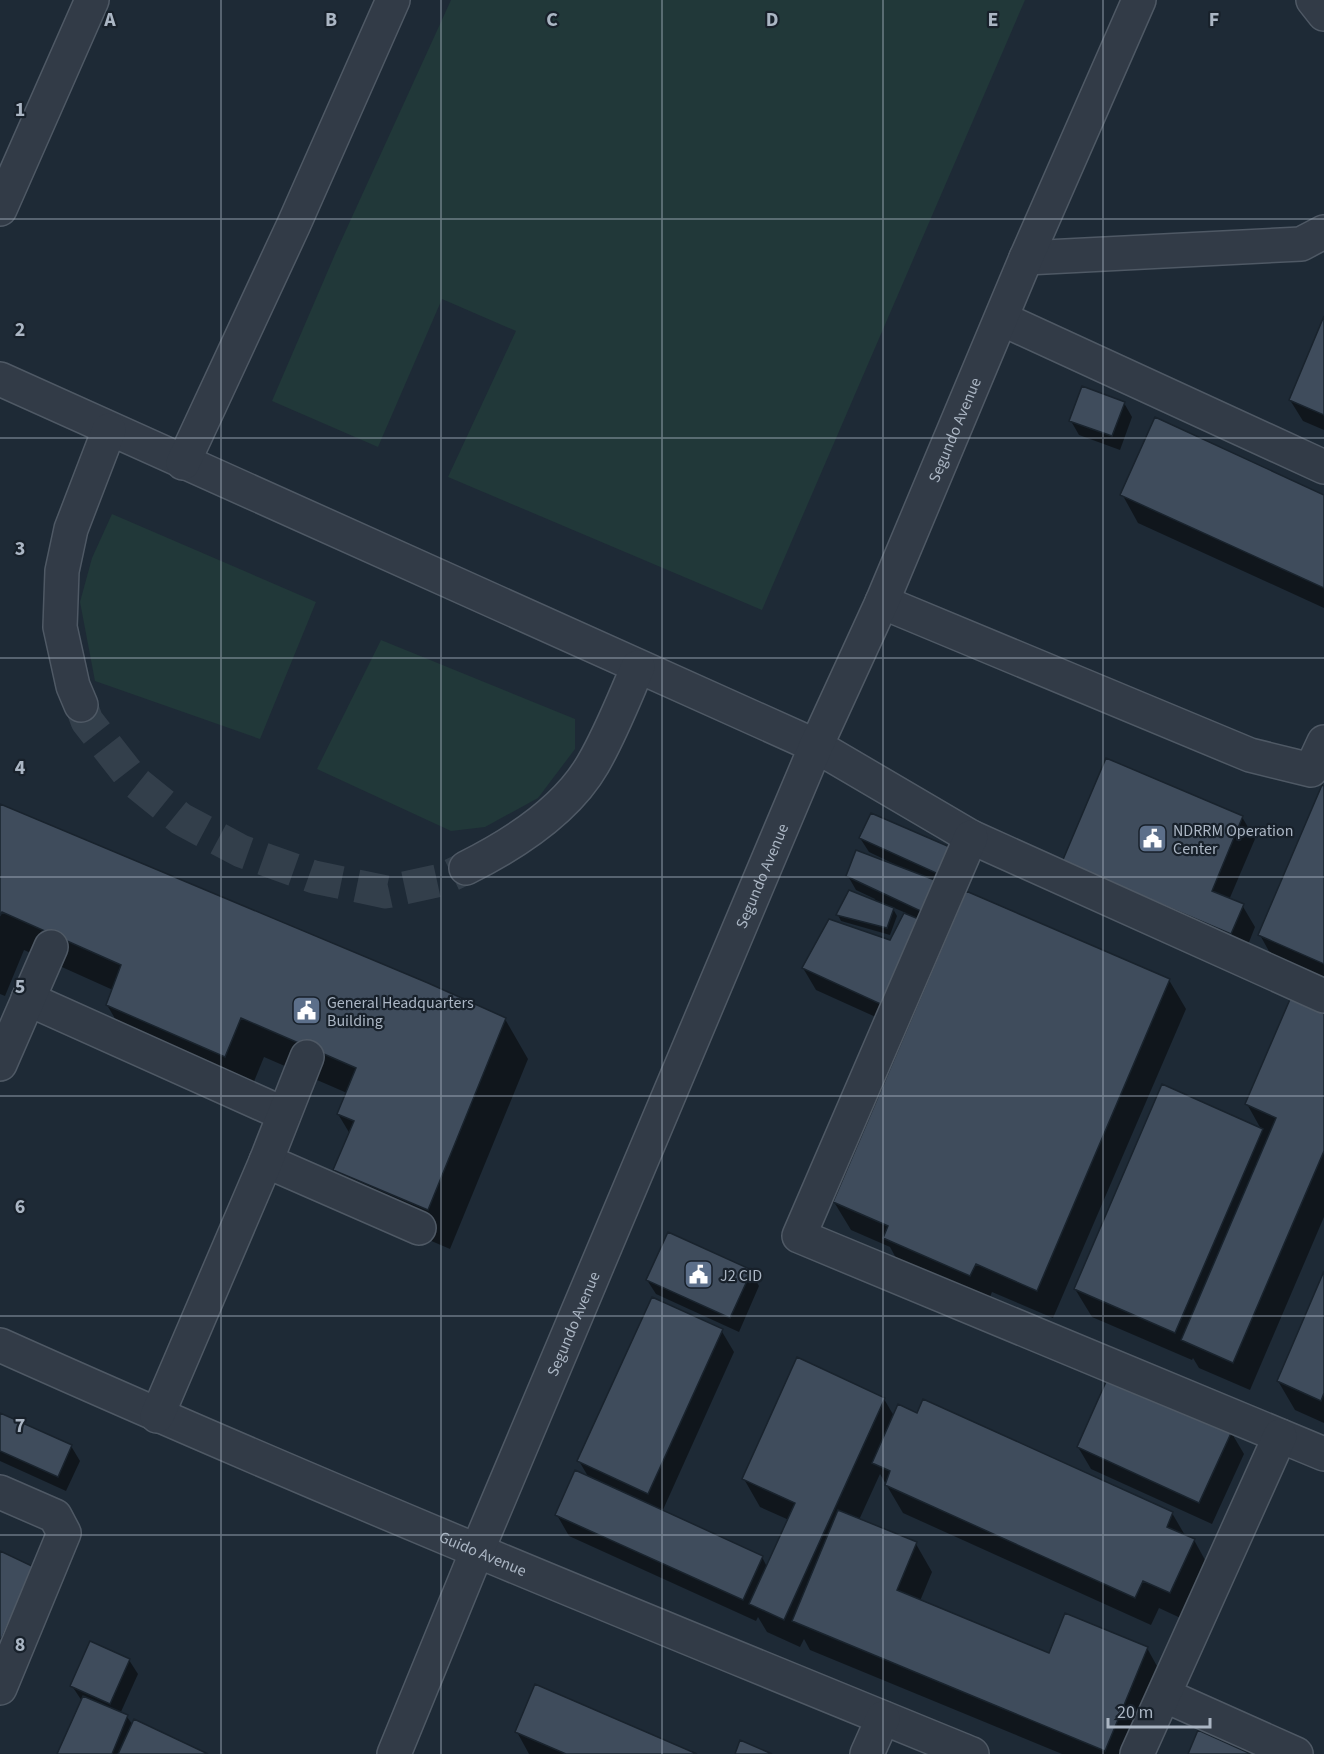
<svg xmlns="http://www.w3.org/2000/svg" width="1324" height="1754" font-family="'Source Sans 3',sans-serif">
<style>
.green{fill:#213839}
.shadow{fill:#0007}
.building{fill:#3f4c5c;stroke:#19232d;stroke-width:1.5}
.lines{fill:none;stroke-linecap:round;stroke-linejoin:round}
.minor-tunnel{stroke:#333f4b;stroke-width:33;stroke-dasharray:33 16;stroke-linecap:butt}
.minor-casing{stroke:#4f5965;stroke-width:36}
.minor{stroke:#323b47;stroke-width:33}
.grid{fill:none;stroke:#abb6c4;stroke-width:1.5;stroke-opacity:0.55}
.labels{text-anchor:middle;stroke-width:4.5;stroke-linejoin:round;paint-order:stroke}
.street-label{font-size:16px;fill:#abb6c4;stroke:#18212b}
.poi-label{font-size:16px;fill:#abb6c4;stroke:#18212b;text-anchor:start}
.grid-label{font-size:20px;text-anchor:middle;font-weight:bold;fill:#abb6c4;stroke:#18212b;stroke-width:4.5;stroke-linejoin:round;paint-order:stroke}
</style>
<rect width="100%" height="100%" fill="#1e2a36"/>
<path class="green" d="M 451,0 L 1025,0 L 762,610 L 448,477 L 516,331 L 442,299 L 378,447 L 272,401 L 336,252 Z
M 112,514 L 316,602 L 260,739 L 95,681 L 80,602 L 92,558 Z
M 381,640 L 575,719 L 575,749 L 538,798 L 485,827 L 451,831 L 317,769 Z"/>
<path class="shadow" d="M 1324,320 L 1324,430 L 1303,421 L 1290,400 Z
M 1124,403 L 1132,417 L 1120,450 L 1079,435 L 1071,421 Z
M 1122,494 L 1324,496 L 1324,608 L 1138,523 Z
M 1324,787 L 1324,984 L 1276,964 L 1260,935 Z
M 0,805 L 505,1019 L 528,1059 L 450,1249 L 357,1209 L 334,1170 L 350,1134 L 338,1114 L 347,1093 L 264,1057 L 248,1096 L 130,1044 L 107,1005 L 113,990 L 24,950 L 5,996 L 0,994 Z
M 1242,817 L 1255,839 L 1229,900 L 1242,905 L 1255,927 L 1244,955 L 1076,884 Z
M 860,838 L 958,852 L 900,1028 L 816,990 L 803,968 L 890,942 L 906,913 L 892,907 L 897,916 L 890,935 L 841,921 L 838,915 L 874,901 L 875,899 L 856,890 L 848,876 L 893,866 L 894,864 L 869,852 Z
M 1169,980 L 1186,1009 L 1053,1318 L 992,1292 L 987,1304 L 901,1267 L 890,1247 L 851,1230 L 834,1202 Z
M 1324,1013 L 1324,1217 L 1250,1390 L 1199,1368 L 1193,1358 L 1192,1360 L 1092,1317 L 1075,1289 L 1261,1129 L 1247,1104 Z
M 751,1272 L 759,1286 L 739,1332 L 656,1294 L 647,1280 Z
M 1324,1275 L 1324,1423 L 1295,1410 L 1278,1381 Z
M 721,1330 L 734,1352 L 662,1512 L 762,1557 L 767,1567 L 789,1520 L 760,1507 L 744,1479 L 884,1399 L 894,1416 L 1172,1513 L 1186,1537 L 1194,1540 L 1210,1569 L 1187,1621 L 1159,1608 L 1151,1625 L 903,1513 L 880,1474 L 859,1520 L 916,1544 L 932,1572 L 920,1601 L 1050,1655 L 1147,1648 L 1163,1677 L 1131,1754 L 1062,1754 L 810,1650 L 804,1639 L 800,1647 L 767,1632 L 758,1617 L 756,1621 L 569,1536 L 557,1515 L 589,1478 L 579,1461 Z
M 0,1414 L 71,1446 L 80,1461 L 66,1491 L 0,1461 Z
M 1231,1432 L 1244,1454 L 1212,1524 L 1091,1469 L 1078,1447 Z
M 129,1660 L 138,1674 L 120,1714 L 127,1717 L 133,1725 L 204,1754 L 59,1754 L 82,1701 L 72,1686 Z
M 517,1732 L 693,1754 L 529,1754 Z"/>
<path class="building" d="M 1324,316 L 1324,415 L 1289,400 Z
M 1082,386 L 1125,402 L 1112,436 L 1069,421 Z
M 1155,417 L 1324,495 L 1324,588 L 1120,495 Z
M 1106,758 L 1243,816 L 1212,891 L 1244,904 L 1231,934 L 1062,862 Z
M 1322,785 L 1324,786 L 1324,964 L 1258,935 Z
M 0,804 L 428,983 L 506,1018 L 428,1210 L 333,1170 L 354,1121 L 337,1114 L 356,1068 L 241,1018 L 225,1057 L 106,1005 L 121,965 L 2,912 L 0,916 Z
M 871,813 L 959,851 L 947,878 L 859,838 Z
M 856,850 L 940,882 L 929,915 L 846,876 Z
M 849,890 L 894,908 L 887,928 L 836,915 Z
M 966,891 L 1170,979 L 1037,1291 L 976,1264 L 970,1276 L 883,1238 L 888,1226 L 833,1202 Z
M 904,913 L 926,922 L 887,1007 L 802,968 L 829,919 L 890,940 Z
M 1291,997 L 1324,1011 L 1324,1151 L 1233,1363 L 1181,1340 L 1276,1118 L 1245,1104 Z
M 1162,1084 L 1263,1129 L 1175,1333 L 1074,1289 Z
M 668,1232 L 752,1270 L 730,1318 L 646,1280 Z
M 1324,1271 L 1324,1393 L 1321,1401 L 1277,1381 Z
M 652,1297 L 723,1329 L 648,1494 L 577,1461 Z
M 797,1357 L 885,1398 L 784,1620 L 749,1604 L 795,1503 L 742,1479 Z
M 1109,1375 L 1232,1431 L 1199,1503 L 1077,1447 Z
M 923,1399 L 1173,1512 L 1167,1527 L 1195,1539 L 1170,1593 L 1143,1581 L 1135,1598 L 885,1485 L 890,1471 L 872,1463 L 898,1404 L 917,1413 Z
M 0,1413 L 72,1445 L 58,1477 L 0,1451 Z
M 575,1470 L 763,1556 L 743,1600 L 555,1515 Z
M 838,1510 L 917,1542 L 897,1590 L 1049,1653 L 1065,1613 L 1148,1647 L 1105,1751 L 792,1621 Z
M 0,1551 L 34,1567 L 0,1642 Z
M 90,1641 L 130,1659 L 110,1704 L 70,1686 Z
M 535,1684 L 697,1754 L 566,1754 L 515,1732 Z
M 83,1696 L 128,1715 L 112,1754 L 57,1754 Z
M 134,1719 L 208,1754 L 118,1754 Z
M 1198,1730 L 1251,1754 L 1188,1754 Z
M 740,1740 L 772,1754 L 735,1754 Z"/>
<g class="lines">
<path class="minor-tunnel" d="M 81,705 L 87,721 L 134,781 L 181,819 L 241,851 L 314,877 L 386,892 L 441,880 L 466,868"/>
<defs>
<g id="minor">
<path d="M 1313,0 L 1324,14"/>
<path d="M 0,209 L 92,0"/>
<path d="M 1026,258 L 1301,244 L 1324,232"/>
<path d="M 1002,319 L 1324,467"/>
<path d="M 0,379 L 816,746 L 971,837 L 1324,996"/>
<path d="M 183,463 L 294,224 L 393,0"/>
<path d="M 882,602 L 1250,755 L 1311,770 L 1324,742"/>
<path d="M 81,705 L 73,686 L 60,627 L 62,571 L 71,529 L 109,430"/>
<path d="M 971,837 L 799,1236 L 1324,1454"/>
<path d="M 466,868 C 514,844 566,811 593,764 C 611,733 624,699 638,667"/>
<path d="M 28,999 L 284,1114"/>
<path d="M 0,1064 L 51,947"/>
<path d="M 266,1161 L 419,1228"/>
<path id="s1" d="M 0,1345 C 321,1489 646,1621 972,1754"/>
<path d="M 157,1416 L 266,1161 L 307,1057"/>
<path d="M 0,1492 L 55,1516 L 64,1533 L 0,1688"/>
<path d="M 1164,1695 L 1296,1754"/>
<path id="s2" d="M 394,1754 L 477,1551 L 816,746 L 882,602 L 1026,258 L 1139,0"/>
<path d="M 867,1754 L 883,1718"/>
<path d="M 1137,1754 L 1280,1436"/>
</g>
</defs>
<use href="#minor" class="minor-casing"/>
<use href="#minor" class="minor"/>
</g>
<path class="grid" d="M 221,0 L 221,1754M 441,0 L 441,1754M 662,0 L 662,1754M 883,0 L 883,1754M 1103,0 L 1103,1754M 0,219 L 1324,219M 0,438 L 1324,438M 0,658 L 1324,658M 0,877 L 1324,877M 0,1096 L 1324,1096M 0,1316 L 1324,1316M 0,1535 L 1324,1535"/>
<defs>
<symbol id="civic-square" viewBox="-11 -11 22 22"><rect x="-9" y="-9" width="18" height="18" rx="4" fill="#5c6f8a" stroke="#18212b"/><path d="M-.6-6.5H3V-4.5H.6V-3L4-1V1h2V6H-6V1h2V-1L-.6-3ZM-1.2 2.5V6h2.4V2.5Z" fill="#fff"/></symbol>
</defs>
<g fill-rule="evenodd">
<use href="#civic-square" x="1136" y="822" width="33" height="33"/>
<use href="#civic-square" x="290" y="994" width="33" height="33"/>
<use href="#civic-square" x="682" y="1258" width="33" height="33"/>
</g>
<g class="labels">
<g class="street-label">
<text dy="6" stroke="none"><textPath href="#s2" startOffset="1438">Segundo Avenue</textPath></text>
<text dy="6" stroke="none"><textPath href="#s2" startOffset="952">Segundo Avenue</textPath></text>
<text dy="6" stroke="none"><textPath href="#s2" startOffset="466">Segundo Avenue</textPath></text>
<text dy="6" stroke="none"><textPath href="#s1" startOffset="526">Guido Avenue</textPath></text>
</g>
<g class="poi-label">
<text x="1173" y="836">NDRRM Operation<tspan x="1173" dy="18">Center</tspan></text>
<text x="327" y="1008">General Headquarters<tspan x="327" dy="18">Building</tspan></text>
<text x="720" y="1281">J2 CID</text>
</g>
</g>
<g class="grid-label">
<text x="110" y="26">A</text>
<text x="331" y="26">B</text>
<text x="552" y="26">C</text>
<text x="772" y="26">D</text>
<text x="993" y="26">E</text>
<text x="1214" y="26">F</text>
<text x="20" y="116">1</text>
<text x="20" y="336">2</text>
<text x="20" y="555">3</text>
<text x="20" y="774">4</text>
<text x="20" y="993">5</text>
<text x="20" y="1213">6</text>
<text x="20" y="1432">7</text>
<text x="20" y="1651">8</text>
</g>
<path d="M1108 1718v9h102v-9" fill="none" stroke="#abb6c4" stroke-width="3"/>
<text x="1117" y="1718" font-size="18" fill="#abb6c4" stroke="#18212b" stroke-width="4.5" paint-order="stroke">20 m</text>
</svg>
